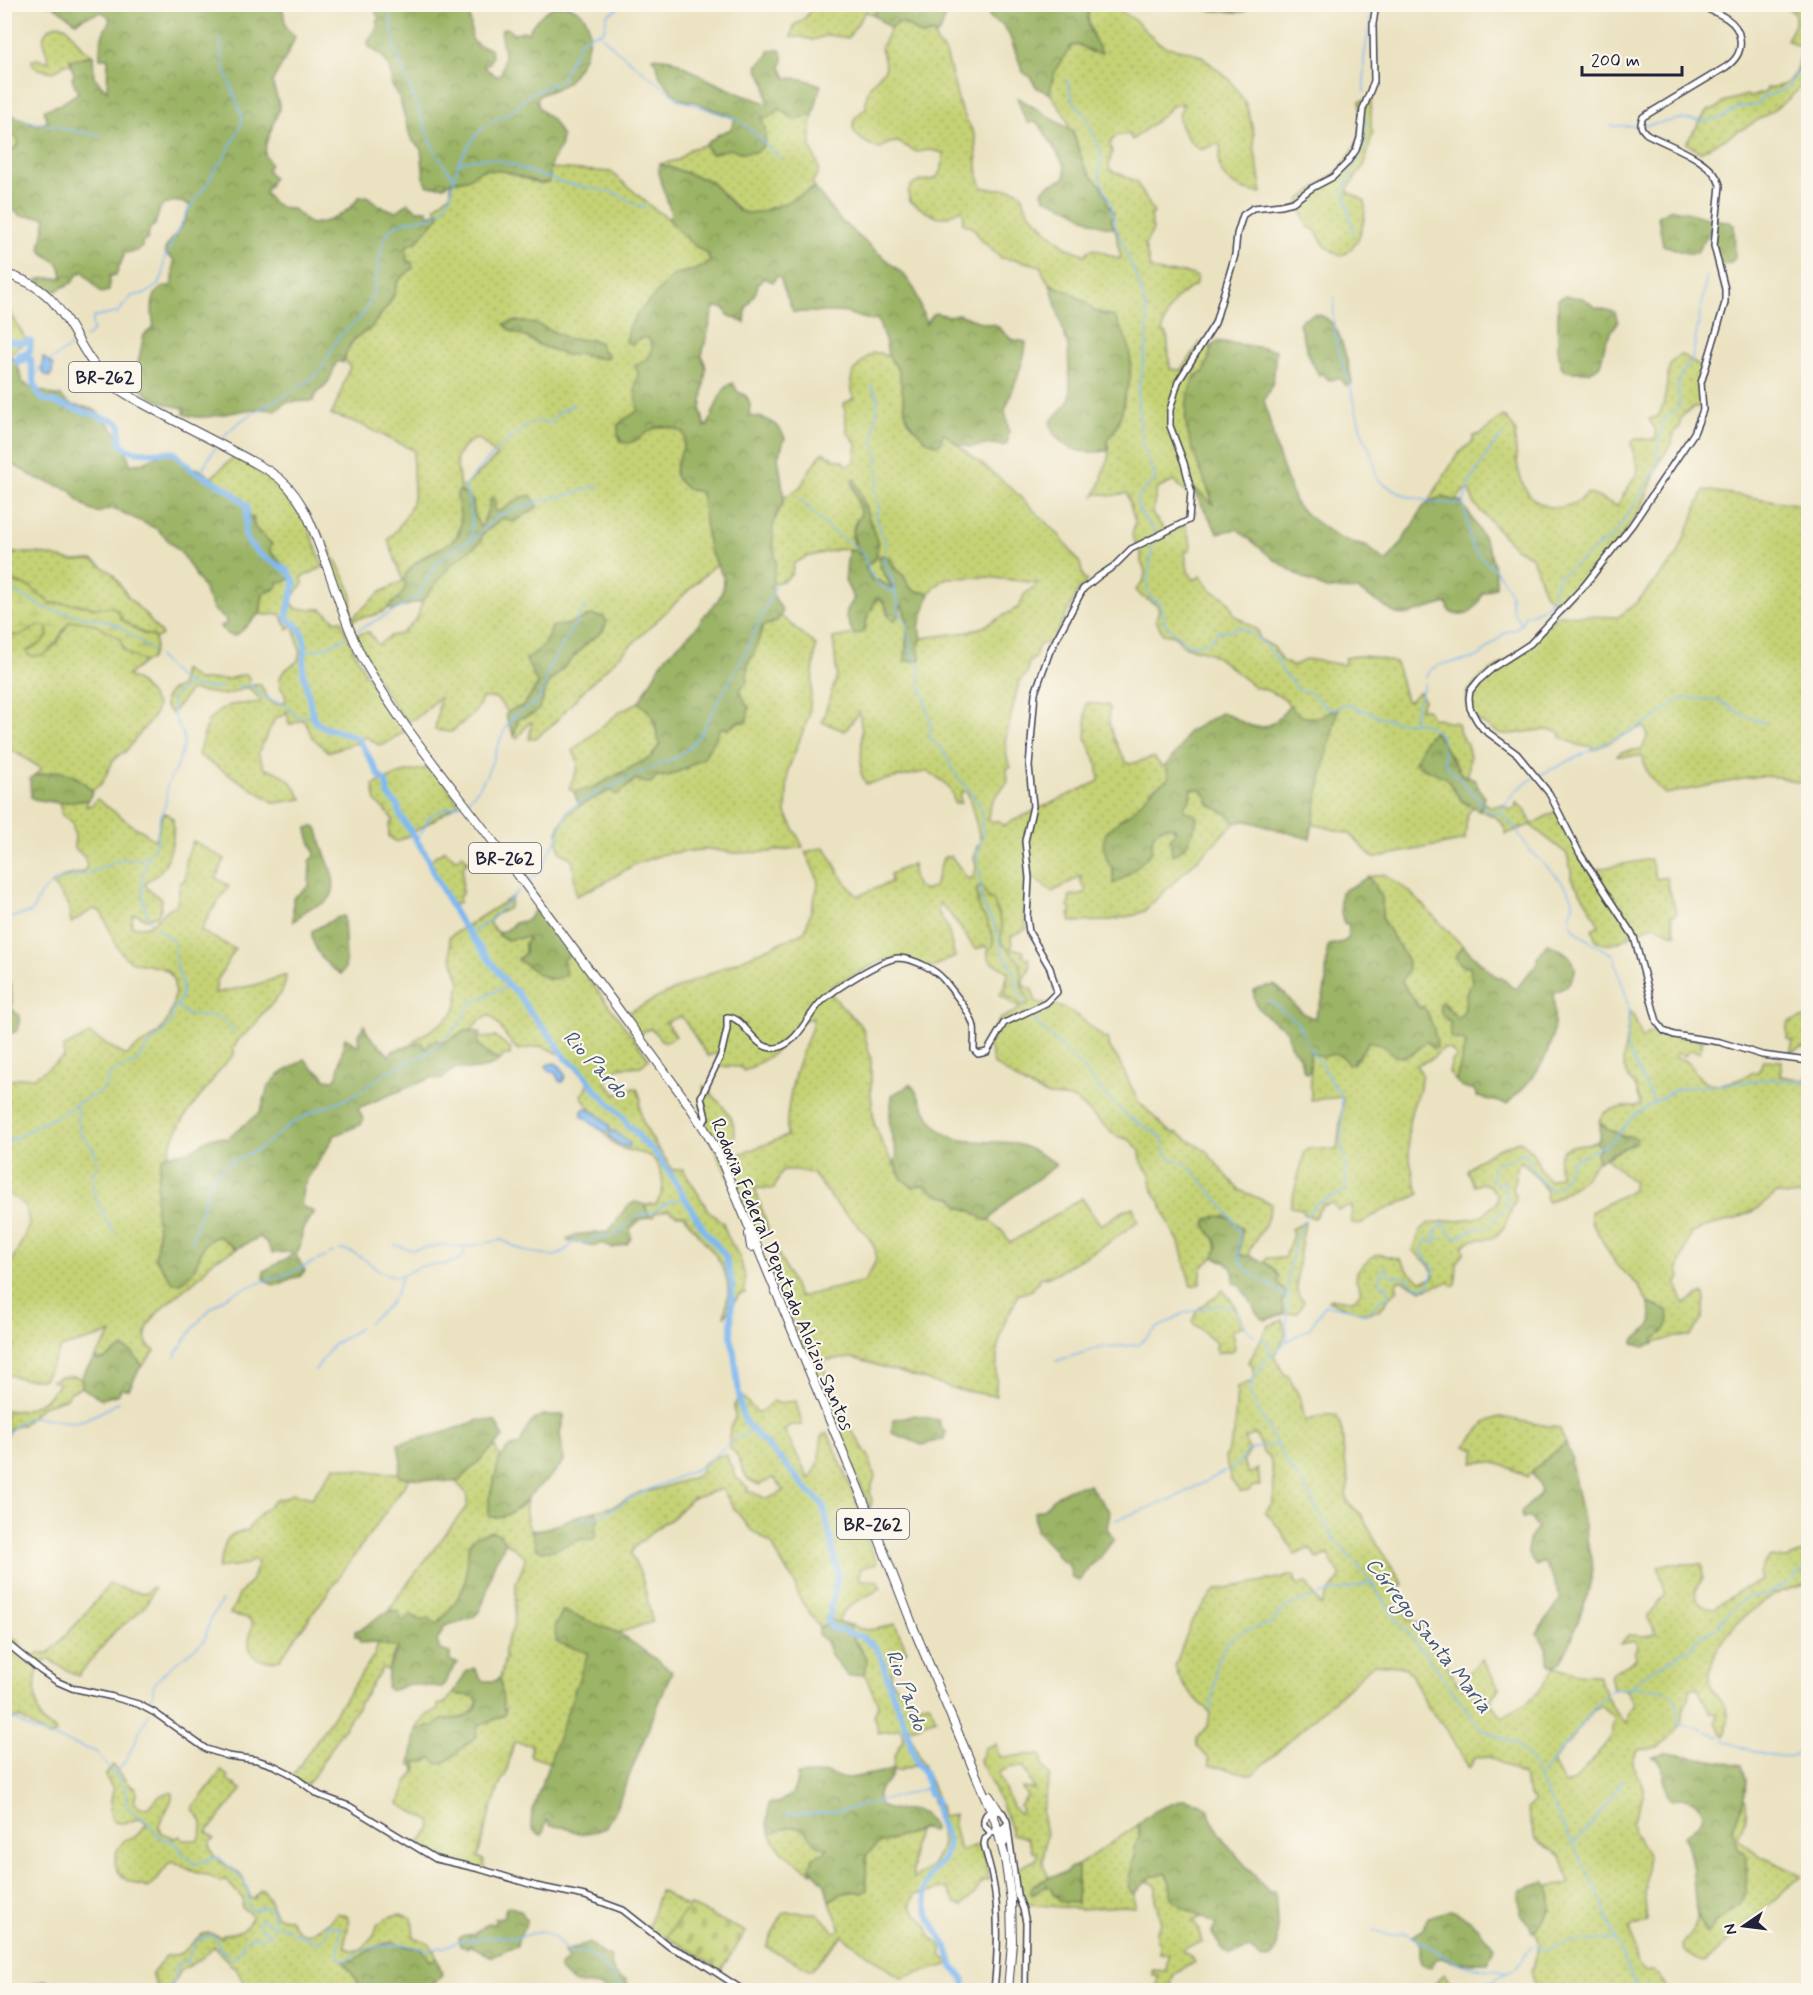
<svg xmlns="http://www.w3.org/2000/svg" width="1813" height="1995" font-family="Mynerve,sans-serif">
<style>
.grass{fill:url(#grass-dots);stroke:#747a58;stroke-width:1.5;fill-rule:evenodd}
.forest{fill:url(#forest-crowns);stroke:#5f6b50;stroke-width:1.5}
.wetland{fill:url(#wetland-marsh);stroke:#747a58;stroke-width:1.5}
.cemetery{fill:url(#cemetery-stones);stroke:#747a58;stroke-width:1.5}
.water{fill:#7fb8f0;stroke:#506d96;stroke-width:1.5}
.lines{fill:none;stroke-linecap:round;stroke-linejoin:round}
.stream{stroke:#7fb8f0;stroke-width:1.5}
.river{stroke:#7fb8f0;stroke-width:6}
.secondary-casing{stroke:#403f4f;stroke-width:8}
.highway-casing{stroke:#403f4f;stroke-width:10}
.secondary{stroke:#fff;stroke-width:5}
.highway{stroke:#fff;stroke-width:8}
.labels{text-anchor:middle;stroke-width:4.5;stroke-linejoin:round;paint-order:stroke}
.shield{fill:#fbf7ec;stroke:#636270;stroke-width:1.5}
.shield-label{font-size:18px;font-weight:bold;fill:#22223b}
.street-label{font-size:20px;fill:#22223b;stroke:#fbf7ec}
.water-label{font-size:21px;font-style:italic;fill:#43567a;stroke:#fbf7ec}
</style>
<defs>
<pattern id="grass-dots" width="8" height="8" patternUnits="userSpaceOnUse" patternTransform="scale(1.5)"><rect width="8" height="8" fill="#c5d274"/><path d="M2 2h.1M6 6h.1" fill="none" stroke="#a9b465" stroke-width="1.8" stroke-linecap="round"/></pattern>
<pattern id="forest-crowns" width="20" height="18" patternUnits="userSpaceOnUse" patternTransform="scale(1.5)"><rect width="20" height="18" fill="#9cb466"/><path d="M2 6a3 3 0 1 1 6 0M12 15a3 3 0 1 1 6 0" fill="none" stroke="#7f9255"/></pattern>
<pattern id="wetland-marsh" width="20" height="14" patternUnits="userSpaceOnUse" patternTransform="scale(1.5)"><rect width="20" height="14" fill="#c5d274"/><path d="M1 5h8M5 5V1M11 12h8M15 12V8" fill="none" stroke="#a9b465"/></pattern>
<pattern id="cemetery-stones" width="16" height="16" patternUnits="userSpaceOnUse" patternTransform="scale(1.5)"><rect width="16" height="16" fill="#c5d274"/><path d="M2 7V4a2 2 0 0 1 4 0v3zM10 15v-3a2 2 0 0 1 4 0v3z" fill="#a9b465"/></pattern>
</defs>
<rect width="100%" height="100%" fill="#fbf7ec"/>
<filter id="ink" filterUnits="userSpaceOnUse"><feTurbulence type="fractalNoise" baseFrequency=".0167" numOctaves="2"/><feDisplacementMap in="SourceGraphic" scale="12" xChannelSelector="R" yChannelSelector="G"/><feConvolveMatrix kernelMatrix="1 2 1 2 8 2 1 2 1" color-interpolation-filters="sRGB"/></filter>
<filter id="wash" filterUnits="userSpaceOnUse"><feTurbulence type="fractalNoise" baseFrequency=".008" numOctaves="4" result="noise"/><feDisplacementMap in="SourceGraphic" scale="24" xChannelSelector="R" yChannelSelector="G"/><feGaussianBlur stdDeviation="1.35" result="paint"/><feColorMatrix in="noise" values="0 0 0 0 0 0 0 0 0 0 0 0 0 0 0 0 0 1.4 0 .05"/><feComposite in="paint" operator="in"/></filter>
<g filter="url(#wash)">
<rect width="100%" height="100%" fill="#ebe2c1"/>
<path class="grass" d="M 812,5 L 879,5 L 874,15 L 866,11 L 848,38 L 828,35 L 813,40 L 801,37 L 791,37 L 794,25 C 802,21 811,14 812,5 Z
M 1091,5 L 1113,5 L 1137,22 L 1157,42 L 1167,47 L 1189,51 L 1201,56 L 1230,80 L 1245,102 L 1249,114 L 1254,134 L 1254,146 L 1262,193 C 1244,192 1221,183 1219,163 C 1218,156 1222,151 1220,145 L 1216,144 L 1201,150 C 1191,145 1179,129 1179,117 C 1179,111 1183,109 1183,103 L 1172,106 L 1162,116 L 1132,140 L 1129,134 L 1116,136 L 1110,143 L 1112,152 L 1109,165 L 1110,170 L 1136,181 L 1154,213 L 1150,216 L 1153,230 L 1145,245 L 1150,268 C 1165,277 1182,268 1197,277 L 1195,286 C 1179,293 1172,302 1166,318 C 1164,324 1162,327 1163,332 L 1167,334 L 1170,369 L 1182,370 L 1200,343 L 1212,347 L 1204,372 L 1196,375 L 1190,437 L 1214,505 L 1199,492 L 1196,490 L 1188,494 L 1174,481 L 1157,489 L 1152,514 L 1165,530 L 1185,525 L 1191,544 L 1190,550 L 1185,552 L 1188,571 L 1194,580 L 1201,576 L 1211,591 C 1221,594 1233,602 1233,614 L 1258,631 L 1259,639 L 1274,647 L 1282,661 L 1293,666 L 1307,659 L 1344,665 L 1345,658 C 1362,653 1380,658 1396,663 L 1406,701 L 1409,701 L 1419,692 L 1424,700 L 1420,708 L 1428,710 L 1433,719 L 1438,718 L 1450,723 L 1453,721 L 1458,724 L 1460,734 L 1467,744 L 1470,757 L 1468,776 L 1462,775 L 1439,738 L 1434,732 L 1415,762 L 1423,768 L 1437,772 L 1446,778 L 1462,801 L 1473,807 L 1467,815 L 1465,840 L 1373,858 L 1350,834 L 1313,824 L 1331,712 L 1320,717 L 1303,717 L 1293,710 L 1284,698 L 1266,690 L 1255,687 L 1215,656 L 1208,652 L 1183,646 L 1176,636 L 1163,634 L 1156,620 L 1159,610 L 1157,605 L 1141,596 L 1136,590 L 1144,581 L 1145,571 L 1141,562 L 1141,553 L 1132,536 L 1135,522 L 1127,493 L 1109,496 L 1105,494 L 1095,494 L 1094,497 L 1102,480 L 1103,471 L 1109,459 L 1107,441 L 1114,432 L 1122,412 L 1125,394 L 1130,380 L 1128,344 L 1115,318 C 1108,313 1100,313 1092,310 C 1087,307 1084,301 1078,298 C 1061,287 1045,288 1041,266 L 1017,260 L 1001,258 L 980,239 L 975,230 L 970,226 L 962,223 L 964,216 L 962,210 C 955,210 952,216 945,217 C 931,218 921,208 910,201 L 908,193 L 911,185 L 921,181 L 935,179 L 942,170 L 943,153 L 931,150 L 917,152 L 898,142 L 889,143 L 879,149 C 868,144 846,134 855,118 C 858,114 863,111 866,108 C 865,87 873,83 886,68 L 881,47 C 890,35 884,29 901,22 L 923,36 L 933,33 L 938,45 L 946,53 L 960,107 L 975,136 L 978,176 L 982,187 L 992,189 L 1012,189 L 1017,191 L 1021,194 L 1029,213 L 1041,223 L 1046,230 L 1068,248 L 1086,255 L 1088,251 L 1095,249 L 1119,259 L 1121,257 L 1117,241 L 1117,235 L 1111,220 L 1114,212 L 1107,203 L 1107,200 L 1083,163 L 1073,131 L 1069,128 L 1066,117 L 1049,92 L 1055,69 L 1072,46 L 1080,45 L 1091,53 C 1092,49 1094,42 1093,38 C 1092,24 1083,20 1091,5 Z
M 1777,5 L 1808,5 C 1809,19 1812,62 1808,74 C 1796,106 1729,135 1700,152 L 1686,143 L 1707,111 L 1719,107 L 1723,102 L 1747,95 L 1750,97 L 1766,92 L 1767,88 C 1793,87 1800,72 1801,47 L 1787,40 L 1795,25 L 1795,14 L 1788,7 Z
M 59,24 L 67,27 L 82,48 L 93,55 L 70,60 L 71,64 L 65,64 L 54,72 C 45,70 33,71 32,60 L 37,59 L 49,62 C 45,44 35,32 59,24 Z
M 1371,98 L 1371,130 L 1373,131 L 1365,164 L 1348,188 L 1348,192 L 1365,201 C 1366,219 1360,250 1340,256 L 1325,246 L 1314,229 L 1308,227 L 1302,213 L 1299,200 C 1327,181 1357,161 1361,125 C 1361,117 1359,109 1360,101 Z
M 778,108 L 795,120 L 813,115 C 811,125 810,135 811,146 C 814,164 826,164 812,183 L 815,187 L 785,203 L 760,212 L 747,213 L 740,211 L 710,181 L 660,164 L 678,160 L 690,149 L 705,145 L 709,152 C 718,154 722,149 730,149 C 739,150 747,153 757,152 C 768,144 767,130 761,118 Z
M 5,134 L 18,138 L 19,142 L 17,147 L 5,154 L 5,157 Z
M 550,168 L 611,172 L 653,208 L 668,218 L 680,232 L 708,255 L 710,262 L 708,264 L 695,270 L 676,274 L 632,322 L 629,329 L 639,339 L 646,337 C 656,345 653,358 641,363 C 636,380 636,392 638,410 L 632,416 L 624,419 L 639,439 C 654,424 666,423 684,433 C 688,450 672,461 676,478 C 682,486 690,493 701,491 L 709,549 L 716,564 L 584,690 L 555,722 L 536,738 L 529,739 L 532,722 L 529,723 L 517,738 L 514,736 L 518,719 L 533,714 L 550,682 L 586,644 L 603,631 L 573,623 L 551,628 C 550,643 538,651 526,660 L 538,684 L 523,706 L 508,712 L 496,698 L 482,698 C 477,716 464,721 451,732 L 435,730 L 440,697 L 419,716 L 407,722 L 386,694 L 354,635 C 360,635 363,632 369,632 L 378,645 L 390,636 L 400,634 L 413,622 L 418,616 L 422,601 L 451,565 L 479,543 L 481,536 L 503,518 L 514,522 L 538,507 L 531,495 L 520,498 L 499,512 L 494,510 L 492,497 L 483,524 L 479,528 L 474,514 L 473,501 L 460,490 L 457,500 L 461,515 L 461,523 L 456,538 C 442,550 419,554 410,570 C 407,576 407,583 405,589 C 402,598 390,608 382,612 C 372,618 360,616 350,621 L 315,526 L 322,535 L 349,586 L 352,597 L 350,616 L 354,616 L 381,592 L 403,581 L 388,540 C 400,526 414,508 414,489 C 413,475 412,463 414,450 C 389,440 357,419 331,415 C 340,400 342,383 350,367 L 345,360 L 346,352 L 355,338 L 370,329 L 389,304 L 394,295 L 398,281 L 413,268 L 407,261 L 406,247 L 412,243 L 416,243 L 440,215 L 435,207 L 451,193 L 451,182 L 467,179 L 482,170 L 504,171 L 541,184 L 549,182 ZM 515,321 L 537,324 L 569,339 L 592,340 L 600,342 L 602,351 L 607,353 L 596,358 L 579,354 L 566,355 L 537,344 L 524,336 L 511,331 ZM 475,439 L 480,440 L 497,456 L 464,487 L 460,487 L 456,458 L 466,444 Z
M 4,301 L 26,340 L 23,345 L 5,356 Z
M 872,353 L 880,353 L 885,356 L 888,355 L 899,371 L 906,414 L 908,421 L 925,440 L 942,439 L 942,432 L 1009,486 L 1059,535 L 1080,563 L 1083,577 L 1087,580 L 1076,595 L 1052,642 L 1039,645 L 1035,657 L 1028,664 L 1027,674 L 1019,681 L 1005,741 L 1007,758 L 1011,767 L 1007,768 L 1008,782 C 998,793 986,805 989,821 L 1000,821 L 1002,826 L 1099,781 L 1098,766 L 1086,738 C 1088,730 1084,715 1086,703 L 1108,705 L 1110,709 C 1104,721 1119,751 1126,762 L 1130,764 L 1154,757 L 1162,767 L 1166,765 L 1170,778 L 1153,789 L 1131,813 L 1121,819 L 1107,860 L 1113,869 L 1114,883 L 1124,878 L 1152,852 L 1152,840 L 1155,832 L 1164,827 L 1173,827 L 1182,849 C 1192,839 1193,831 1197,818 L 1184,811 L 1185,804 L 1189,802 L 1192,789 C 1202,787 1207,794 1209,804 L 1229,815 L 1235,823 L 1144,911 L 1135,915 L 1106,921 L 1071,922 L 1069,914 L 1072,911 L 1068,907 L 1070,896 L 1085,893 L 1086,889 L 1081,883 L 1081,876 L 1052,892 L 1027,873 L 1024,915 L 1027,929 L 1011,936 L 1012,946 L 1009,948 L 1023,951 L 1024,954 L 1022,956 L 1029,959 L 1030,968 L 1023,979 L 1024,986 L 1032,989 L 1036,1003 C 1066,1002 1084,1020 1105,1039 L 1107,1038 L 1109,1046 L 1119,1061 L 1138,1101 L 1168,1130 L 1175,1134 L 1176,1132 L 1205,1150 L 1239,1190 L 1272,1204 L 1265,1225 L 1249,1251 L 1250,1256 L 1239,1255 L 1242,1229 C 1229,1215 1225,1215 1207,1219 L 1206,1227 C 1219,1244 1224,1253 1202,1267 L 1200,1284 L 1191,1286 L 1179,1242 L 1171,1228 L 1160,1202 L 1153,1191 L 1150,1174 L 1141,1162 L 1140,1151 L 1134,1144 L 1130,1140 L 1116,1136 L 1076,1100 L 1064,1097 L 1049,1096 L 1025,1085 L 994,1064 L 989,1045 L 997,1028 L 997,1023 L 1000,1019 L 1020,1009 L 1000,995 L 1008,975 C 1008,986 1012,996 1020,1005 L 1028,1001 L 1008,950 L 1001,942 L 1002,925 L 993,900 L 989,899 L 978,887 C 976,893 977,906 981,911 C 987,922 1001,941 988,951 L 986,946 L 975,949 L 950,914 L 940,903 L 938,911 L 948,929 L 955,957 L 928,969 L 898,958 L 879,962 L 830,987 L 827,990 L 863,1028 L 871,1060 L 871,1093 L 874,1123 L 883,1145 L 902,1179 L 913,1187 C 929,1180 928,1193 941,1196 C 945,1197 948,1196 952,1197 L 959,1207 L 972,1211 L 984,1220 L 989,1220 L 1003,1232 L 1010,1243 L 1082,1198 L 1091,1212 L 1101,1225 L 1125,1210 L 1133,1207 L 1138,1221 L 1108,1243 L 1057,1273 L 1047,1277 L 1041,1277 L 1032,1290 L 1017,1295 L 1016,1300 L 1005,1321 L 997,1351 L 996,1396 L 959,1390 L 853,1358 L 824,1360 L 822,1365 L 851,1429 L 869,1457 L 875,1477 L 870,1491 L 872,1502 L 870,1508 L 770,1270 L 772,1259 L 778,1253 L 799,1297 L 865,1281 C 868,1275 874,1266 876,1259 C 879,1238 844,1215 833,1200 C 826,1192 821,1182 813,1175 C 808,1171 787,1168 782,1171 L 774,1189 L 755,1188 L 769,1233 L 764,1236 L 755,1234 L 703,1123 L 702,1107 L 704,1086 C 719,1102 746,1125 730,1149 L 735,1156 L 787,1136 C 785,1115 793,1077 800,1058 C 805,1044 812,1033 813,1018 L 804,1020 C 783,1046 775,1056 744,1071 L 740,1067 L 717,1066 L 719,1052 L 708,1056 L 681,1016 L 666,1022 L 676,1036 L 667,1042 L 661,1040 L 651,1028 L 639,1034 L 624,1015 C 682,983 745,960 805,931 L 818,885 L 817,877 L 805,852 L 825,847 C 833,861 845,886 858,896 L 891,882 L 890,874 L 913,864 L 913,878 L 917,887 L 924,890 L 934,887 L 943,858 L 947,856 L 951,856 L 968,879 L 971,879 C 977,871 977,867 974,858 L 977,846 L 981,843 L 980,838 L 968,793 L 962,791 L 960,796 L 961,803 L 954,803 C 954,790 942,778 930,774 L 929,771 L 866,784 L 861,773 L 862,731 L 859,712 L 845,731 L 822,722 L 837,676 L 833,638 L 864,632 L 866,622 L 877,598 C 886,600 886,606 887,615 L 900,614 L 900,607 L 902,605 L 908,622 L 905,661 L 921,660 L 918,646 L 922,638 L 968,632 L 983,627 L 1019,607 L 1024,595 L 1038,583 L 987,577 L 946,578 L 933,589 L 930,593 C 923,592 911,592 907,584 C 903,578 908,581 903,575 C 897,569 893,567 891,558 L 879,560 L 887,580 L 894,590 L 892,590 L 883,583 L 872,580 L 865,567 L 876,558 L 878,544 L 859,490 L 857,486 L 852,484 L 861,515 L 854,524 L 852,537 L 855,546 L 861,553 L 860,555 C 854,551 849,552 844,548 L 806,557 L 794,563 L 792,574 L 785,580 L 772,584 C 772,576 776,568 775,560 C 775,549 771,538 773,526 C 775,516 782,509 783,499 L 801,486 L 809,471 L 823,452 L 835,459 L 843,461 L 846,465 L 855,463 L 857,444 L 847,432 L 844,404 L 854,398 C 846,374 854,369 872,353 Z
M 1681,355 C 1688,357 1697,366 1705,370 L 1699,386 L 1702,405 C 1691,409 1678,413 1680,427 L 1675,430 L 1672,442 L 1659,463 L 1642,507 L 1617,544 L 1590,579 L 1575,591 L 1560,607 L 1545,594 L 1532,557 L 1515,548 L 1475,505 L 1469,490 L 1465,490 L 1455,501 L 1442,497 L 1428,502 L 1458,454 L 1472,442 L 1474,436 L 1483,433 L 1500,418 L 1504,416 C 1508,420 1514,426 1515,431 C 1517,435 1515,435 1515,440 C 1516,450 1516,461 1519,472 C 1528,509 1560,519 1588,493 L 1617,506 L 1637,473 L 1638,467 L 1631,445 L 1633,440 C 1640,437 1649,441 1656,439 L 1655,429 L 1649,419 L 1657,417 L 1659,415 C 1662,408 1665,398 1666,391 C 1669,376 1665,362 1681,355 Z
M 236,455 C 252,464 269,473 283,486 C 305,507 312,539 323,567 L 302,577 L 303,584 L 293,596 L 291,602 L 297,609 L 322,609 L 336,621 L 341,620 L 353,649 L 370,682 L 405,731 L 385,744 L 379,745 L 365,736 L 357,744 L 355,743 L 328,752 L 312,737 L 305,721 L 302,720 L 289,725 L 287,711 L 283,716 L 276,717 L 258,753 L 265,769 C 284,771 293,783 302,799 L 275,803 L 198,755 L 208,721 C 213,717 217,712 222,709 C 234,701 247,705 260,702 L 261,700 L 248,687 L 226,695 L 190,690 L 172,714 L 165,706 L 165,699 L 170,691 C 187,684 179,684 183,669 L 197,680 L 228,679 L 246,674 L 250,679 L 248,686 L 260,684 C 267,695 270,711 286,701 C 286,694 284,693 281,688 C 275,674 289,667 298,661 L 300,650 L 293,626 L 291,626 L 288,629 L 280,614 L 267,615 L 260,614 L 263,594 L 274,590 L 286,568 L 270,551 L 270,546 L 272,544 L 254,527 L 253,517 L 249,517 L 248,506 L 243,500 L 212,477 Z
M 1704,490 L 1808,506 L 1808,776 L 1799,783 L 1779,777 L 1759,776 L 1665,794 C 1654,784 1644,770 1642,756 L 1617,756 L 1621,752 L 1642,749 L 1647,737 L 1646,729 L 1644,727 L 1636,729 L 1593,750 L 1591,746 L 1581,746 L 1560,737 L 1562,733 C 1540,724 1517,738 1498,733 C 1492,731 1487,726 1482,723 C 1468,716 1467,706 1467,692 L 1483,676 L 1520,652 L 1558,615 L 1618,617 L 1636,603 L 1677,556 Z
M 4,553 L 38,553 L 73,561 L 93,560 L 113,574 L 128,597 L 145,614 L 162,635 L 155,639 L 153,636 C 145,635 127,625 122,619 C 118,614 118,611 113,607 L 94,608 L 78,604 L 50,603 L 42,596 L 19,583 L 14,582 L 5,572 Z
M 781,616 L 816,645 L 809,716 L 788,770 L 786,813 L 803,847 L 769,852 L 733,853 L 710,849 L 664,854 L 635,864 L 602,884 L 576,896 L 573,862 L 571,858 L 560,852 C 548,812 584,804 611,790 L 615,794 L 619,794 L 636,779 L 643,782 L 652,782 L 656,776 L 665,777 L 687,768 L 695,761 L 702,759 C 710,750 714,738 720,728 L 725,727 L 727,730 C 737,723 747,719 749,707 L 745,703 L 740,689 C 748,681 744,672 749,662 C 755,651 757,638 763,626 L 774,623 Z
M 77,621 C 95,621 106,630 121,639 L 122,648 L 144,662 L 127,676 C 141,680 150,694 157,706 L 154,716 L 125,752 C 109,758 110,772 101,784 C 98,786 95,788 93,791 L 74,775 L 57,771 L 33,776 L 41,770 L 41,768 L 5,746 L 5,634 C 21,637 26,631 40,625 L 47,626 L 48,636 L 40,644 L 27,651 L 42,655 L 57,644 L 69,622 Z
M 639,702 C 642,706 647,709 650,713 C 655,720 656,735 660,744 L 651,757 L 594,787 L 574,792 L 569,788 L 577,770 L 578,763 L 573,750 L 621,711 Z
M 433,767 L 459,804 L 406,837 L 397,842 L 389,837 L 389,826 L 393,820 L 388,813 L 376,802 L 373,785 L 402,773 Z
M 97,799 L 135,827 L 146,833 L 147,836 L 156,840 L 162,816 L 165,813 L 171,816 L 173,819 C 175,839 169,873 148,880 L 145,885 L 149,890 L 162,899 L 161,908 L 158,915 L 146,919 L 136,914 L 133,915 L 131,926 C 150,930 152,923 165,912 C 169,908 173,907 177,904 L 180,883 L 185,880 L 186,859 L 193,841 L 225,859 L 216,878 L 229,886 L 210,913 L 201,931 L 235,949 L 217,981 L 215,993 L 255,985 L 286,975 C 285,996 274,1000 262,1014 C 259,1018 258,1022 254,1026 C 245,1036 232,1039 234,1055 C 224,1063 219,1071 212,1081 C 195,1104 175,1125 168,1154 L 163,1157 L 157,1186 L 156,1217 L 158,1229 L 160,1265 L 166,1273 L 198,1256 C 203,1245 207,1240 219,1236 L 236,1249 C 228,1254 217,1257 211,1263 C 207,1266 205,1271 202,1274 C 187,1290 141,1316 146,1341 C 147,1346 152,1348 155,1351 L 142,1366 L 133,1353 L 97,1361 L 96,1356 L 112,1333 L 61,1348 L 44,1379 L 24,1379 L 5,1374 L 4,1272 L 17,1252 L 29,1225 L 27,1212 L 25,1207 L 19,1201 L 5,1191 L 5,1082 L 18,1078 L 35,1077 L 64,1057 L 63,1048 L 90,1034 L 124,1055 L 127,1055 C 137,1045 150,1042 160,1031 C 172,1018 184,979 164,969 C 152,964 134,966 124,956 C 112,944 110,925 100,911 L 93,909 L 71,923 L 69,905 L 52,884 L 65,876 L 83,872 L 87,866 L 85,858 L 74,847 L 75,837 L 72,822 L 62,815 L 59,803 L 88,800 L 86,806 L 92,805 Z
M 1516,802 L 1525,810 L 1532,824 L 1556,811 L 1592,870 L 1650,859 L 1656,879 L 1667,877 L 1668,887 L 1677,913 L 1671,917 L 1676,935 L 1654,925 L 1628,935 L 1629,937 C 1617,942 1608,949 1596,940 L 1592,929 L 1599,925 L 1588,904 L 1571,878 L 1571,870 L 1567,854 L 1530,825 L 1506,834 C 1504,819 1493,815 1480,811 L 1483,803 L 1492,807 L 1503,804 L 1507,808 L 1512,810 L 1516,806 Z
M 445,850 L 455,859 L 460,858 L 462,854 L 468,861 L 463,867 L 462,894 L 459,897 L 460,902 L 451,906 L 428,864 L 435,856 Z
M 1384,874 L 1410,892 L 1463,946 L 1456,957 L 1460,964 L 1470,967 L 1473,983 L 1466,993 L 1465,1008 L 1462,1015 L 1456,1017 L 1447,1006 L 1451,1028 L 1456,1040 L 1461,1039 L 1466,1042 C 1464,1056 1459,1067 1456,1081 L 1449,1072 L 1452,1061 L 1457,1057 L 1450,1049 L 1443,1049 L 1431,1059 L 1416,1065 L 1422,1074 C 1420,1079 1421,1083 1420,1088 C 1419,1094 1415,1100 1413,1106 C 1404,1132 1409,1169 1420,1194 L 1382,1211 L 1360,1224 L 1352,1223 L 1351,1221 L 1352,1206 L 1338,1210 L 1332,1203 L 1322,1206 L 1314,1218 L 1304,1214 L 1302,1209 L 1290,1207 L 1305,1152 L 1310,1148 L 1337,1150 L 1343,1097 L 1311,1100 L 1310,1052 L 1325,1056 C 1335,1049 1345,1059 1353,1064 L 1369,1041 L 1383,1045 L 1395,1056 L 1403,1057 L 1414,1053 L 1426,1041 L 1433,1049 C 1434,1034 1433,1018 1423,1007 L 1421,1009 L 1401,981 L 1408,961 L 1386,926 L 1382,917 L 1382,897 L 1369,877 Z
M 512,897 L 509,908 C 502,913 492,913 489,923 L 503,939 L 527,937 L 528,940 L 525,943 L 525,953 L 518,959 L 548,979 L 566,975 L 563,960 L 570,954 L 649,1059 L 641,1066 C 622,1069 619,1061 606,1082 L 616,1095 L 633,1088 L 637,1089 L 641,1099 C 634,1120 662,1153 673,1170 L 683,1169 L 708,1210 L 723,1223 L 727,1235 L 740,1258 L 745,1277 L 745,1293 L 739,1295 L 724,1317 C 725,1309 728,1301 728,1293 C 729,1258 700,1242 684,1215 L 677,1215 L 668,1210 L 655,1213 L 653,1217 L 649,1217 L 645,1205 L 656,1204 C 662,1195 664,1189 662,1178 C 655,1144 636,1158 615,1145 C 611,1142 608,1137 605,1134 L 608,1128 L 605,1121 L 589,1108 L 581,1095 L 587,1088 L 588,1080 L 560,1054 L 541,1046 L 518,1050 C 505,1040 500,1021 489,1015 L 479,1021 L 472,1030 C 461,1031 454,1038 444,1042 C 436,1045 430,1044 424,1050 L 412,1045 L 415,1040 L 439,1025 L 453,1013 L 457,1005 L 460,982 L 451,955 L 449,937 Z
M 1631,1012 L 1633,1014 L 1642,1038 L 1648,1033 L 1657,1030 L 1668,1035 L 1703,1040 L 1699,1052 L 1689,1050 L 1685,1056 L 1677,1053 L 1675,1054 L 1676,1058 C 1695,1060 1695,1080 1707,1083 C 1717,1085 1731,1083 1740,1079 C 1746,1076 1750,1072 1757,1072 L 1760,1069 L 1763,1060 L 1782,1061 L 1780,1076 L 1805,1080 L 1808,1074 L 1808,1196 L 1776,1194 L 1757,1209 L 1736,1219 L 1705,1227 L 1691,1234 L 1678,1269 L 1680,1278 L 1676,1284 L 1684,1304 L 1703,1293 L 1705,1299 L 1703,1318 L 1690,1336 L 1676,1337 L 1654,1343 L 1654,1339 L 1668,1311 L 1648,1303 L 1637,1284 L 1617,1266 L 1591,1221 L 1591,1212 L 1632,1190 L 1634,1183 L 1606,1158 L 1630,1145 L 1632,1137 C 1622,1138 1604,1129 1599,1121 C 1604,1106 1627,1107 1641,1105 L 1636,1087 L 1629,1080 C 1629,1073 1623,1069 1623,1062 C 1625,1045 1628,1030 1629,1013 Z
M 1801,1018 L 1808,1018 L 1808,1047 L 1801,1048 L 1790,1053 L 1793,1041 L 1787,1039 L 1787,1027 L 1789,1022 Z
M 496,1037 L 510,1048 L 510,1055 L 504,1055 L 500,1060 L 486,1054 L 477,1041 L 477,1038 Z
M 1519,1141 C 1537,1149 1536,1168 1549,1181 L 1560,1176 C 1560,1170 1558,1166 1559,1160 C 1560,1142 1584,1146 1596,1142 L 1601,1148 L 1596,1153 L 1598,1161 C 1592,1166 1590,1170 1586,1177 C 1583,1181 1553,1201 1548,1202 L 1546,1199 L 1547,1191 C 1539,1183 1529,1163 1520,1162 L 1517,1167 L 1513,1187 L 1516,1199 L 1504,1227 L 1494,1238 L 1472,1240 L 1463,1245 L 1464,1253 L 1457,1263 L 1456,1285 L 1453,1286 L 1448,1282 L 1422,1290 L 1403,1281 L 1398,1281 L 1396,1285 L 1398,1290 C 1391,1295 1389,1298 1385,1304 C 1370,1323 1344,1306 1327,1300 C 1337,1296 1345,1304 1355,1299 L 1361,1291 L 1356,1280 L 1357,1271 L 1372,1257 L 1378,1254 L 1400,1259 L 1409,1272 L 1421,1281 L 1434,1278 C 1434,1266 1421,1258 1413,1251 L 1420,1231 L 1429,1223 L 1476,1218 L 1484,1214 L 1497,1202 L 1497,1195 L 1490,1186 L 1482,1183 L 1474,1186 L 1467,1171 C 1482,1153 1498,1149 1519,1141 Z
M 1305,1222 C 1303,1236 1293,1282 1298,1294 C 1299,1296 1302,1299 1304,1301 L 1297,1313 L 1282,1314 L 1284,1311 L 1282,1303 L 1286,1293 L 1277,1281 L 1279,1277 L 1274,1269 L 1264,1262 L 1267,1258 L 1284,1258 L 1293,1235 L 1291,1229 Z
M 1223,1290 L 1232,1301 L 1243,1323 L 1243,1326 L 1232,1330 L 1235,1348 L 1231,1352 L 1221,1352 L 1218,1354 L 1215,1348 L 1216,1343 L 1192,1322 L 1197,1310 Z
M 1283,1320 C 1289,1342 1281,1340 1274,1357 L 1285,1375 L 1288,1375 L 1301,1400 L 1305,1421 L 1326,1415 L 1336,1415 L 1342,1428 L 1344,1457 L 1349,1481 L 1346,1494 L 1349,1504 L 1361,1514 L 1381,1551 L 1403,1584 L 1396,1590 L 1405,1598 C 1404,1607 1404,1613 1409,1620 L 1420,1623 L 1424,1627 L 1426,1641 L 1431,1648 L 1441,1656 L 1458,1684 L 1482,1659 L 1499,1688 L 1490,1702 L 1502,1717 C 1529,1703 1540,1695 1554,1667 L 1578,1674 L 1597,1675 L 1600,1678 L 1605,1695 L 1615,1711 L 1626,1724 L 1628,1721 L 1628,1713 L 1635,1704 L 1625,1689 L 1613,1689 L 1610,1676 C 1617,1667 1629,1667 1636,1658 L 1635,1652 L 1638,1648 L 1635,1641 L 1620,1644 L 1629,1635 L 1646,1636 L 1657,1633 L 1648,1619 L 1648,1616 C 1656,1610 1658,1600 1666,1595 L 1658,1566 L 1668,1564 L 1702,1564 L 1703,1578 L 1695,1590 C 1695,1601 1703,1607 1714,1608 L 1741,1590 L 1762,1580 L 1760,1573 L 1766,1560 L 1771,1557 L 1786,1559 L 1808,1551 L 1808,1583 C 1800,1587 1791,1588 1782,1591 C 1752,1605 1702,1648 1711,1686 C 1713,1694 1719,1697 1724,1704 C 1731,1713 1728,1726 1725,1736 L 1721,1733 L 1716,1722 L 1718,1714 L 1710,1713 L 1697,1687 L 1689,1690 L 1688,1700 L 1684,1704 L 1682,1724 L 1675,1733 L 1659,1747 L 1639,1750 L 1636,1753 L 1633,1760 L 1635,1773 L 1642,1782 L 1644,1787 L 1644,1793 L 1632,1823 L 1634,1832 L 1647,1856 L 1645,1901 L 1647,1921 L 1630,1928 L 1637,1962 L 1645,1972 L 1654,1971 L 1667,1990 L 1534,1990 L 1536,1988 L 1531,1971 L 1540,1944 L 1535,1931 L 1551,1910 L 1548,1887 L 1570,1884 L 1561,1856 L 1535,1839 L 1527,1808 L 1535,1801 L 1530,1795 L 1522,1775 L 1490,1757 L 1475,1758 L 1469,1768 L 1445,1727 L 1428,1708 L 1411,1674 L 1406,1668 L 1398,1666 L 1374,1664 L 1252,1775 L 1209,1765 L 1209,1759 L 1197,1746 L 1197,1739 L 1208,1726 L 1210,1712 C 1197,1700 1179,1685 1175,1666 L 1192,1620 L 1214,1592 L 1217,1590 L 1294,1575 L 1297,1585 L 1306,1583 L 1321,1606 L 1327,1595 L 1341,1576 L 1331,1562 L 1328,1554 L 1318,1559 L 1310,1548 L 1295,1555 L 1280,1529 L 1265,1511 C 1266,1510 1271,1505 1272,1504 C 1276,1495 1272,1467 1270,1457 L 1264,1454 L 1255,1434 L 1244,1439 L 1250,1451 L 1243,1462 L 1249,1474 L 1258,1469 L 1260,1486 L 1253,1486 L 1249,1491 L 1240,1492 L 1231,1480 L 1225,1458 L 1234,1434 L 1237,1387 L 1253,1381 L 1253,1366 L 1249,1362 L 1268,1326 ZM 1601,1706 L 1615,1718 L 1612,1726 L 1612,1736 L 1575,1781 L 1564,1784 L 1552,1763 L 1593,1711 Z
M 74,1376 L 81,1378 L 82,1387 L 71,1392 L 67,1398 L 43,1406 L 22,1425 L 20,1424 L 10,1429 L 5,1439 L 5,1410 C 27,1414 48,1402 59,1383 L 52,1381 L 59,1377 Z
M 740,1394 L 758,1414 L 773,1401 L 778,1403 L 796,1401 L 802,1425 L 791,1425 L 784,1430 L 808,1477 L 810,1479 L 818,1465 L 822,1435 L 828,1433 L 865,1521 L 863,1523 L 867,1540 L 876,1560 L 876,1564 L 861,1568 L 859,1577 L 861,1580 L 877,1581 L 881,1588 C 867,1598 842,1604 839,1622 L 829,1622 L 828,1625 L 819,1627 L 798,1596 L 795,1583 L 782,1564 L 772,1544 L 751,1530 L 733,1507 L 722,1489 L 691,1499 L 670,1520 L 663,1523 L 635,1547 L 631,1553 C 633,1562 638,1566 641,1575 C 646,1590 649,1606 652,1622 L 619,1633 L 562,1611 L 588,1653 L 588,1657 L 551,1763 L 530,1756 L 532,1745 L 514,1742 L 505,1777 L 502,1779 L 489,1816 L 479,1852 L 478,1857 L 484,1860 L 485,1871 L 436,1858 L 416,1847 L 431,1828 L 432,1822 L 399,1804 L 408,1781 L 417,1768 L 415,1761 L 425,1762 L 431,1758 L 443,1764 C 456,1755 465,1745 477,1735 L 477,1727 L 478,1725 L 503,1716 L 500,1678 L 505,1658 L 504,1648 L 513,1628 L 515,1615 L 516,1583 L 524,1564 L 525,1556 L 505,1542 L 499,1534 L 468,1549 C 469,1576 465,1589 449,1611 C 445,1616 442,1621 437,1625 L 429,1618 L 422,1621 L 402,1621 L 398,1612 L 390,1610 L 398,1596 L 467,1506 L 467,1494 L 456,1482 L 495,1446 L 500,1458 L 489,1499 L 517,1509 L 527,1501 C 524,1512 528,1526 533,1536 C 536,1541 543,1547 548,1551 C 563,1547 576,1536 592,1540 L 596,1537 L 596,1525 L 599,1518 L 595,1511 L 614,1506 L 640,1492 L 654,1490 L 695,1477 L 701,1472 L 702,1465 C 710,1458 716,1456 727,1455 L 729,1464 L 732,1465 L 735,1476 L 748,1488 L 747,1490 L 767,1499 L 784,1491 L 774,1478 L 759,1485 L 747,1479 L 736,1454 L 731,1449 L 729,1444 L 730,1429 L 735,1418 L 734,1406 Z
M 1500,1417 L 1558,1428 L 1566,1443 L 1535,1468 L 1527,1477 C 1510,1467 1494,1459 1473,1463 L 1476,1449 L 1465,1446 L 1486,1422 Z
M 335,1466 L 369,1472 L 398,1473 L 400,1477 L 410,1478 L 280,1659 C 267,1663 251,1662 249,1645 C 248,1637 253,1629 252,1621 C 246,1616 237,1616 230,1614 L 239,1595 L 251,1581 L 258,1563 L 254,1559 L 245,1565 L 223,1567 L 218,1569 L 226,1541 L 230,1536 L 247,1530 L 261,1513 L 276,1500 L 285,1498 L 293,1493 L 312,1498 Z
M 109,1584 L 132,1591 L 146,1593 L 152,1587 L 154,1589 L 146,1605 L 133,1618 L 116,1630 L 78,1676 L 49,1660 C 30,1661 34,1710 42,1721 C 45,1726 49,1726 54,1729 L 56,1733 L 49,1737 L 19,1717 L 12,1720 L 5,1716 L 4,1629 C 9,1633 15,1638 19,1643 C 24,1650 23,1654 32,1656 L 39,1653 L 49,1653 L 81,1619 Z
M 895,1624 L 907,1651 L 896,1658 L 891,1675 L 893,1683 L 917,1705 L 929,1703 L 936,1719 L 908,1729 L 940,1805 L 942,1817 L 954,1815 L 953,1821 L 960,1851 L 981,1844 L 989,1880 L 982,1881 L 976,1892 L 962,1906 L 955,1903 L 947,1888 L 914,1895 L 911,1904 L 911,1908 L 928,1926 L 930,1936 L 943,1947 L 941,1955 L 951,1964 L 901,1978 L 842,1936 L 811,1970 L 766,1947 L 782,1914 L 785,1912 L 816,1913 C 823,1916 828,1927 835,1932 L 839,1931 L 841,1929 L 829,1901 L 843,1893 L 867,1890 L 866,1858 L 868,1852 L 871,1851 L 878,1844 L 918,1831 L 913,1847 L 913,1879 L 931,1867 L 941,1849 L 942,1841 L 937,1817 L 923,1772 L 916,1765 L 898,1771 L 893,1770 L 894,1758 L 903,1739 L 901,1728 L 878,1733 L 874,1717 L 878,1704 L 866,1677 L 863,1674 L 866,1670 C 865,1664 864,1655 862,1650 C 857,1641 847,1637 851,1625 C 865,1634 880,1628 895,1624 Z
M 378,1643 L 399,1647 L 392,1657 L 388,1670 L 382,1668 L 311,1780 L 304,1787 L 291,1778 L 375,1654 Z
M 453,1694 L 473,1696 L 478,1700 C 473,1719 459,1719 443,1719 L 434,1726 L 416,1730 L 419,1724 L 422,1722 L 427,1715 L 438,1710 L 438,1705 L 445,1703 Z
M 996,1744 L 999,1757 L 1041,1754 L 1043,1766 L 1050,1776 L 1042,1812 L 1046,1835 L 1043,1864 L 1049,1878 L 1036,1883 L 1035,1894 L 1042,1888 L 1048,1886 L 1051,1888 C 1053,1900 1066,1902 1077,1903 L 1078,1865 L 1138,1825 L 1140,1835 L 1134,1848 L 1135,1854 L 1128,1887 L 1134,1894 L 1135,1907 L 1122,1906 L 1081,1909 L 1019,1903 L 1015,1870 L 1037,1859 L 1037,1852 L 1032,1851 L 1027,1838 L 1012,1834 L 1006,1814 L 979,1759 L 982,1757 L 984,1748 ZM 1012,1767 L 1022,1767 L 1027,1774 L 1034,1789 L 1022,1788 L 1027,1796 L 1020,1806 L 1022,1812 L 1019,1814 C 1008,1804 1005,1787 998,1774 L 1003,1770 Z
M 113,1765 L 129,1785 L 136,1789 L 136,1794 L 134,1802 L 138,1807 L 148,1808 C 157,1801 159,1791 173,1793 C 172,1806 162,1814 159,1827 L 162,1833 L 173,1837 L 174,1839 L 180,1836 L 183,1840 L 198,1840 C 205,1827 203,1818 192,1809 L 221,1771 L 228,1776 L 227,1779 L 242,1790 L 207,1832 L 214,1839 L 210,1842 C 208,1861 232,1865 241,1876 C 246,1882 248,1892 251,1899 L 254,1899 L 260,1890 L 263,1890 L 269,1899 L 276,1916 L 290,1919 L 298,1931 L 308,1934 L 328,1923 L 337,1913 L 347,1916 C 352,1926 343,1936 345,1947 L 352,1951 L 362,1949 C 368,1939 376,1937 377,1925 C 389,1916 398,1910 412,1918 L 414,1937 C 428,1942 433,1944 437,1959 L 430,1961 C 421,1944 419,1950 404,1946 C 399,1945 400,1944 395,1943 C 374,1940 363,1963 343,1961 L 356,1979 L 361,1990 L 247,1990 L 236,1968 L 233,1967 L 214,1946 L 201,1959 L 181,1970 L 172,1985 L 173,1990 L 158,1990 L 152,1974 L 166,1956 C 171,1955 177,1955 181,1953 C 197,1944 198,1924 222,1938 L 223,1935 C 238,1932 248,1931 252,1915 L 242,1908 L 243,1899 L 225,1879 L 220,1882 C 211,1875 203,1875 193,1871 C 185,1868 179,1864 170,1862 L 155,1882 L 147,1888 C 140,1885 130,1883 124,1878 C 110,1866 114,1850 126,1839 C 136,1839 141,1831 147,1823 L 140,1818 C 104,1832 109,1816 113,1789 L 105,1776 Z
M 1745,1798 L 1747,1801 C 1746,1808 1745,1817 1744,1823 C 1742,1829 1739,1832 1738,1839 L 1761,1856 L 1801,1875 L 1706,1962 C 1699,1962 1684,1955 1683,1946 C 1683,1941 1689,1938 1691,1934 C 1695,1929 1696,1922 1698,1915 L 1704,1932 L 1707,1933 L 1714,1925 L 1738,1906 L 1746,1892 L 1745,1880 L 1748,1867 L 1745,1853 L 1739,1850 L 1732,1829 Z
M 787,1826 C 792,1827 798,1827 803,1830 C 814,1835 814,1848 828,1848 L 824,1853 L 813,1857 L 810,1868 L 811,1872 C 795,1862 777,1851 770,1833 C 777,1834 780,1828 787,1826 Z
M 1165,1873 L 1170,1884 L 1172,1899 L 1202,1917 L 1193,1921 L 1198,1927 L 1202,1943 L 1188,1946 L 1182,1950 L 1191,1957 L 1194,1963 C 1179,1971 1171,1969 1171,1990 L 1144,1990 L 1145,1988 L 1157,1987 L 1158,1975 L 1152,1975 L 1152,1970 L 1166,1971 L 1168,1954 L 1159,1953 L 1159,1942 L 1157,1941 L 1157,1930 L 1161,1923 L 1156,1902 L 1156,1885 L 1147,1881 L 1152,1876 Z
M 660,1891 L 691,1909 L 664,1940 L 648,1928 Z
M 1445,1974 L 1448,1980 L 1447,1990 L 1441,1988 L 1439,1990 L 1415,1990 L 1416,1989 L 1433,1984 Z"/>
<path class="forest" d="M 879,4 L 946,5 C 944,17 945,29 935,37 L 933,33 L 923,36 C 915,33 910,25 901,22 L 890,28 L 874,15 Z
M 45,5 L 282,5 L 286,28 L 295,36 C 291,52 280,66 272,82 L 280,107 L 266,143 L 265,155 L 270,164 L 267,170 L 273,178 L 265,193 L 273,203 L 281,207 L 293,209 L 310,224 C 329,223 348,214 359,197 L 367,196 L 378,205 L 396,212 L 408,203 L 417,210 L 427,210 L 429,215 L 438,212 L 440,215 L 439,217 L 415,243 L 412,243 L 406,247 L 407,261 L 412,262 L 413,268 L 398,281 L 394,294 L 389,304 L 370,329 L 355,338 L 346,352 L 343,363 L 339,361 L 336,363 C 333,369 332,376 328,382 C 322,390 318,388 313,401 L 286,402 L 276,411 C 244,402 213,425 184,414 L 184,408 L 169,405 L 149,396 L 140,387 L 128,384 L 116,374 L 116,370 L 123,368 L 136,373 L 144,335 L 154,327 C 152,315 149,296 161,288 C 164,286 168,287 172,285 C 175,278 172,269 174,260 L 165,253 L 165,249 L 185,221 L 190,205 C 179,201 170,199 160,208 L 155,225 L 150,228 L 147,240 L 142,241 L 142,247 L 137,251 L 125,253 L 116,275 L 110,276 L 109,291 L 101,293 L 83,271 L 77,275 L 73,282 L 52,293 L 37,280 C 48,276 55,280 63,277 C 58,256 53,263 40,250 L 46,217 L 21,216 L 14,210 L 5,217 L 5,154 L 17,147 L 19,142 L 17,138 L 5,134 L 5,105 L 6,108 L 6,115 L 15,116 L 36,125 L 48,122 L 44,110 L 61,104 L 78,93 L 72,78 L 74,75 L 70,60 L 93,55 L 94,77 L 107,91 L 108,58 L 100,58 C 99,44 102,32 110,21 L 108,16 L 102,12 L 85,17 L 76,22 L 52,5 Z
M 378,5 L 469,5 L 472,40 L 480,46 L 491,49 L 492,56 L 490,63 L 484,65 L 485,68 L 497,76 L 502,72 L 504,55 L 501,36 L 502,29 L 507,28 L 513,34 L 523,31 L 528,33 C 533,22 540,15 550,9 C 567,0 589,11 589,32 C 589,51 579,69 567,82 C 559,90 546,90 538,97 C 535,110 545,112 552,120 C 556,125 559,131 562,137 L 560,148 L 551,163 L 549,182 L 539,183 L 504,171 L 482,170 L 467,179 L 452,181 L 444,186 L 428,186 L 424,178 L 421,149 L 411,139 L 399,97 L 392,86 L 390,71 L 386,61 L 381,55 L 369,47 L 368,42 L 376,30 L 379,17 L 376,14 Z
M 984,5 L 1091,5 C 1082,22 1094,38 1102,53 C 1086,55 1086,42 1072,46 C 1061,61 1051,72 1051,91 L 1048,93 L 1037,88 L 1030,77 L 1023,72 L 1008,32 L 1003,25 L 991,19 Z
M 1193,5 L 1250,5 L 1244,12 L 1240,12 L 1207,10 Z
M 770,50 L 780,50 C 785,57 783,60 781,67 L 786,78 L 803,79 L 821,85 L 813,115 L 795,120 L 779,108 L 778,111 L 768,118 L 761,118 C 767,131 768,144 757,152 L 743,153 L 730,149 L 711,154 L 705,145 L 719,134 L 731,129 L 735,119 L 695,102 L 678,99 L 660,77 L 657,65 L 652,57 L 671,59 L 707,79 L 740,94 L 769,104 C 764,95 768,87 764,80 C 761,74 758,73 757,66 L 766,58 Z
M 1017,97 L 1072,131 L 1083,163 L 1090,175 L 1101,185 L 1108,200 L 1107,203 L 1114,213 L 1111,220 L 1114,228 C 1098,226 1088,220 1075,211 C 1066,206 1054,202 1044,198 L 1042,191 L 1047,186 L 1065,178 L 1065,166 L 1040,125 L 1035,122 L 1028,123 L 1022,112 Z
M 660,164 L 710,181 L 739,211 L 747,213 L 760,212 L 785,203 L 815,188 L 839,219 L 905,276 L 915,290 L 926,324 L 933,314 L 936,313 L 949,316 L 958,314 L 983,323 L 996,325 L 1011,339 L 1026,342 L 1025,352 L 1018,376 L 1005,410 L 1009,432 L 1007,444 L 1002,446 L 995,444 L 969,447 L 966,445 L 959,445 L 943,433 L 941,442 L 937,445 L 925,440 L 908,421 L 906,414 L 899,371 L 888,355 L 885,340 L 877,318 L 872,321 L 843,312 L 793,312 L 780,278 L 777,276 L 773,282 L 764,278 L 758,284 L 756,292 L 746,308 L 745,323 L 728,315 L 724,308 L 714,307 L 702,355 L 706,368 L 701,411 L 705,427 L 709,423 C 714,411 721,386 733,383 L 738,392 C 751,395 751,405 749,416 C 766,417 778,422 785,438 L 778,457 L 784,496 L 783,504 L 776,514 L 773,528 L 773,545 L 776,562 L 772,587 L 773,595 L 781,608 L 782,613 L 777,621 L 763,626 L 754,654 L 748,663 L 747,682 L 740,689 L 745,703 L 749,707 L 747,721 L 743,723 L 739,721 L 727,730 L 725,727 L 720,728 L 717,736 L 707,751 L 705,757 C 700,761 671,776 666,776 C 662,777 659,775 656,776 L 652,782 C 645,785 643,781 636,779 L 619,794 L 615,794 L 611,790 L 579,806 L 574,792 L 594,787 L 651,757 L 660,744 C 657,735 655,719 650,713 C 646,708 642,707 639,702 L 664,659 L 696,628 L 703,617 L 718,600 L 723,589 L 724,579 L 709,549 L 701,492 L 687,489 L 676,478 C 672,461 688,450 684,433 C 646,412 645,449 621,442 L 618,434 L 618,425 C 624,418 631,417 638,410 L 635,389 L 638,373 L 635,365 L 648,359 C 653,350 655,344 646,337 L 639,339 L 632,344 L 626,342 L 629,329 L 637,314 L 670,279 L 676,274 L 695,270 L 710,262 L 708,254 C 693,247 679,232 668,218 L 671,216 C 670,200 655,180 660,164 Z
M 1672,209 C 1688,211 1692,214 1706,218 C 1716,221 1725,218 1734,225 L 1735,258 L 1730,263 L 1722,265 L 1717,260 L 1712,231 L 1710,231 L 1696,253 C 1683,255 1676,248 1663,245 L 1658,216 Z
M 1050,284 L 1069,292 L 1087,303 L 1094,311 L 1115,317 L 1128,343 L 1131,362 L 1130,380 L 1125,394 L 1122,412 L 1114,432 L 1107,441 L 1109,450 C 1086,456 1054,449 1050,422 L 1069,401 L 1070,391 L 1068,347 Z
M 1565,296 L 1583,298 L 1595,307 L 1615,312 L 1618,322 L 1606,340 L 1600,365 L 1590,372 L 1572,372 L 1564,370 L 1560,364 L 1558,347 L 1558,299 Z
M 1314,314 C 1341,316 1345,356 1351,376 L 1352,383 L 1348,385 L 1345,385 L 1339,378 L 1329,380 L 1322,373 L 1319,375 L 1310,359 L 1299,324 L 1302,319 Z
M 515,321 L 537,324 L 569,339 L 592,340 L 600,342 L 602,351 L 607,353 L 608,356 L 605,359 L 579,354 L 566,355 L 542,346 L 524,336 L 511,331 L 504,324 Z
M 1217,341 L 1276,350 L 1273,383 L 1264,400 L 1277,451 L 1296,505 L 1307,515 L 1337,537 L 1346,541 L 1368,547 L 1386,562 L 1401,544 L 1408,531 L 1412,528 L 1421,510 L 1428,502 L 1442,497 L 1461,502 C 1478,527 1498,556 1496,587 L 1482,593 C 1479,607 1466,621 1450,612 L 1447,603 L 1406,615 L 1396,614 L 1358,590 L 1326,589 L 1300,576 L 1272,558 L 1237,529 L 1218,533 L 1194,492 L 1196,490 L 1213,504 C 1203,469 1176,430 1189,393 C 1193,380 1192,377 1204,372 L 1212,347 Z
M 6,354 C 20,358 18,372 23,383 C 35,390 46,391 57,397 L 60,395 C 71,411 80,403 94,410 C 98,411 101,416 104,419 C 120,434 125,444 130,464 C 144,466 157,453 172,451 L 189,467 L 199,469 L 243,499 L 248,506 L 249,517 L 253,517 L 254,527 L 272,544 L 270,546 L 270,551 C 276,561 289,566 289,579 L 285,582 L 278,582 L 278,586 L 263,594 L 260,614 C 249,620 247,630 234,636 L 227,634 L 220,626 L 226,624 L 226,620 L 214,610 L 201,584 L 183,555 L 157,529 L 115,509 C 108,508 106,511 100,512 C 90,514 75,498 71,490 L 36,478 L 5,460 L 4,356 Z
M 852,479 L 855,479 L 878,544 L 876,558 L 865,567 L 872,580 L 879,581 L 894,589 L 881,569 L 879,557 L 883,555 L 891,558 L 894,568 L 904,576 L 909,587 L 916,591 L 930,593 L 919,627 L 922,638 L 918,646 L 921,660 L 905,661 L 908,622 L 902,605 L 900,607 L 900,614 L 893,622 C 885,614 889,601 877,598 L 866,622 L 864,632 L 854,635 L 846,617 L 847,610 L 854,599 L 845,581 L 848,551 L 854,550 L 860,555 L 861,553 C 850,537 851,530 861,514 Z
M 460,490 L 473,501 L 474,514 L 480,527 L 483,524 L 492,497 L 496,500 L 494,510 L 499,512 L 520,498 L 531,495 L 538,507 L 514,522 L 503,518 L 481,535 L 482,539 L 479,543 L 451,565 L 422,601 L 392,610 L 388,607 C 397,599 409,591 404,579 C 413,554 456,548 460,531 C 463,517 457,507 457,493 Z
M 591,615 L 604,617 L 607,622 L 603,631 L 586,644 L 550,682 L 543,694 L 543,701 L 539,709 L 533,714 L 518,719 L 514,736 L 505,715 L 513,709 L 523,706 L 538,685 L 526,660 L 528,658 C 545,646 545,644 553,626 L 566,625 Z
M 1290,705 C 1296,716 1308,720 1320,717 C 1327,715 1332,710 1338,708 L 1321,780 L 1310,839 L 1251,822 L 1244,821 L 1235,823 L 1229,815 L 1209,804 C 1207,794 1202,787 1192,789 L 1189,802 L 1185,804 L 1184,811 L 1192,813 L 1197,818 C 1192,835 1189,848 1172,855 L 1170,839 L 1176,829 L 1173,827 L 1164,827 L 1155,832 L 1152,840 L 1152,852 L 1135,869 L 1116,883 L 1113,883 L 1113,869 L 1107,860 L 1103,844 L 1106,833 L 1121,819 L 1131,813 L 1153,789 L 1169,778 L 1166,765 L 1180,748 L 1188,732 L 1221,713 C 1230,715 1235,718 1242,722 C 1265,735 1277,722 1290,705 Z
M 1434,732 L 1439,738 L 1462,775 L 1473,778 L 1484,797 L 1480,811 L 1462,801 L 1446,778 L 1416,764 L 1415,762 C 1422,751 1421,739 1434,732 Z
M 57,771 C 76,775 79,779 93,791 L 88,800 L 59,803 L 34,799 L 31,797 L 30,779 L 33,776 Z
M 313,827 L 317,828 C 320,834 320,840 322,846 C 326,860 342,886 328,900 C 323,905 314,906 307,910 C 302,913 298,918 293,922 L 293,898 L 309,886 L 310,861 L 315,856 C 314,847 307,838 307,828 Z
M 1369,877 L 1382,897 L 1382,917 L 1386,926 L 1408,961 L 1408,971 L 1401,981 L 1420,1009 L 1423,1006 C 1430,1015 1437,1036 1437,1048 L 1434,1049 L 1426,1041 L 1414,1053 L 1403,1057 L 1395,1056 L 1383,1045 L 1369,1041 L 1353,1064 L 1348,1065 C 1340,1051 1335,1053 1322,1057 L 1310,1052 L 1310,1071 L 1307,1073 L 1304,1071 L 1300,1058 L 1290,1045 L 1287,1030 C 1272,1019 1252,1012 1254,990 L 1274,985 C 1289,994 1297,1014 1314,1018 L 1323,997 L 1326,982 L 1327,950 L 1329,945 L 1343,942 L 1348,938 L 1349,925 L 1344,923 C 1340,912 1339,904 1341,892 Z
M 536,908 L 570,954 L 563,960 L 566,974 C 546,988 535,969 518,960 L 525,953 L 525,943 L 528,940 L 527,937 L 507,940 L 499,936 L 499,932 L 507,930 L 514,923 L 528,920 Z
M 344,916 L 346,962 L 345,968 L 341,974 C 326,966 311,948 312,931 L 336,918 Z
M 1547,944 C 1567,950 1587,966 1566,986 C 1563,989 1557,991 1553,993 C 1560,1044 1543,1071 1507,1104 L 1477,1097 L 1477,1094 L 1473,1089 L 1463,1088 L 1456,1081 L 1466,1042 L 1461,1039 L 1453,1039 L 1450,1035 L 1450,1021 C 1441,1018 1440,1011 1440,1003 L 1442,1002 L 1456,1017 L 1462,1015 L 1465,1008 L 1466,993 L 1472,983 L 1470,967 L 1463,967 L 1455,957 L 1463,946 L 1494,975 L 1503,979 L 1513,988 L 1517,988 L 1537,963 L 1537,958 Z
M 4,981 L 11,984 L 12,1009 L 20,1017 L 18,1030 L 13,1033 L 5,1031 Z
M 364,1025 C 369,1041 380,1043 389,1056 L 393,1051 L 421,1042 L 425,1049 L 430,1042 L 437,1040 L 441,1043 C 459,1038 461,1026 481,1033 L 477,1041 C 482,1052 488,1056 500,1060 C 488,1071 472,1070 456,1068 L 441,1079 L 431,1078 L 358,1108 L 363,1119 L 361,1125 L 335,1135 L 303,1186 L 301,1206 L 314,1212 L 302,1230 L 301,1244 L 296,1255 L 305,1271 L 299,1277 C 283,1277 278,1294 264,1278 L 264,1271 L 291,1256 L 291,1252 L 272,1253 L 267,1243 L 260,1237 L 236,1249 L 219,1236 C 198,1243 203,1254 194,1269 C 191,1276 186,1279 180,1283 L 173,1283 L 155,1258 C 156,1249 158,1240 158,1230 C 158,1226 156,1221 156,1217 C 155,1208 158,1163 163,1157 C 168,1152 186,1154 194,1149 C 205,1142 211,1132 227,1139 L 261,1111 L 268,1087 L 279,1075 L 305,1059 L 313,1069 L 322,1074 L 325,1079 L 334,1080 L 337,1076 L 345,1038 L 359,1046 L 358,1035 Z
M 910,1083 C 922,1098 926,1118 940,1130 C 959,1147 989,1139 1012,1143 C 1028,1146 1042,1155 1055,1163 L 1055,1166 L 1010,1199 L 989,1220 L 984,1220 L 972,1211 L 959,1207 L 952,1197 C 946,1196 941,1197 936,1194 C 927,1188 924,1182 913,1187 L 902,1179 L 894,1162 L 897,1157 L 889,1125 L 892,1095 L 907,1087 Z
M 1600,1124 L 1624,1137 L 1631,1136 L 1636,1138 L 1636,1142 L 1598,1161 L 1596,1153 L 1601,1148 L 1596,1142 L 1600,1138 Z
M 635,1202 L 645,1205 L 649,1217 L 640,1220 L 630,1229 L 631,1238 L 627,1244 L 613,1248 L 602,1243 L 596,1246 L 568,1241 L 567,1239 C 578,1232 594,1234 607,1232 C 619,1223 620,1208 635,1202 Z
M 1218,1216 L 1231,1218 L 1242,1229 L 1239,1255 C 1254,1256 1270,1262 1279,1277 L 1277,1281 L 1286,1293 L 1282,1303 L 1284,1314 L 1265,1320 C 1252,1312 1255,1306 1248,1297 C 1244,1292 1241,1291 1240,1285 L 1233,1283 C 1237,1268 1225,1260 1213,1257 C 1228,1237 1201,1236 1207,1219 Z
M 1648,1303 L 1668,1311 C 1671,1324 1665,1333 1654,1339 L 1654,1344 L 1644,1347 L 1633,1344 L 1634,1340 C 1649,1327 1657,1325 1648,1303 Z
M 124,1348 L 133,1353 L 142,1366 C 136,1372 134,1381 129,1389 L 121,1389 L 118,1394 L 102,1399 L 82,1388 L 82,1375 L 96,1356 L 97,1361 C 108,1360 114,1351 124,1348 Z
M 542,1415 L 563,1415 L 564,1417 L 560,1433 L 564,1461 C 559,1467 553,1474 548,1479 C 543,1484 537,1487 533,1492 C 520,1505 510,1520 489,1517 L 489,1499 L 500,1458 L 508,1448 L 520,1445 C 525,1431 529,1422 542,1415 Z
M 915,1415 L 938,1420 L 942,1430 L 946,1432 L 944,1439 L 922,1445 L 892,1433 L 893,1419 L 905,1418 Z
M 479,1420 L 495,1421 L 503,1437 L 459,1481 L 451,1482 L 400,1477 L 398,1475 L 401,1463 L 398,1444 L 449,1431 Z
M 1566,1443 L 1572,1460 L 1571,1462 L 1593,1569 L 1588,1593 L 1570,1644 L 1561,1661 L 1554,1667 L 1550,1665 L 1546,1647 L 1537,1633 L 1561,1599 L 1551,1574 L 1544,1562 L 1536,1566 C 1525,1553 1525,1539 1538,1528 L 1530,1518 L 1522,1518 L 1521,1512 C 1538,1495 1549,1495 1532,1473 L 1533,1470 Z
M 1089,1485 L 1110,1512 L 1107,1528 L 1114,1539 L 1099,1559 L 1090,1566 L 1079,1581 L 1072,1577 L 1069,1565 L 1059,1559 L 1055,1551 L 1036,1531 L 1034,1512 C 1044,1511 1046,1506 1053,1499 C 1062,1491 1076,1486 1089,1485 Z
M 595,1511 L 599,1518 L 596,1525 L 596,1537 L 591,1540 C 573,1535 554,1559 536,1548 L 532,1529 C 544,1532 563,1521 575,1517 C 581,1514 588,1513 595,1511 Z
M 492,1531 L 499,1534 L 505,1542 C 503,1552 499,1554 495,1562 C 489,1575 486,1606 476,1615 C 469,1621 454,1622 445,1626 L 437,1641 L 440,1650 L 450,1653 L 450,1661 L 458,1663 C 450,1670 448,1679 442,1687 L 409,1684 L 397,1689 L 390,1690 L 387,1688 L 388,1670 L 398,1648 L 375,1642 L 360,1643 L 359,1637 L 355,1637 L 355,1631 C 374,1627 377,1608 398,1612 L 402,1621 L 406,1620 L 409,1615 L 412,1615 C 419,1621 421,1621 429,1618 L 437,1625 L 457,1600 L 465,1585 L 469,1544 L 476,1536 Z
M 563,1611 L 619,1633 L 672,1671 L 617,1806 L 605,1828 L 597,1831 L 581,1834 L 563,1827 L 551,1826 L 547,1820 L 542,1835 C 525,1831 532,1816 535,1803 L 588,1653 L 556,1642 L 555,1627 Z
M 831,1620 L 851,1625 C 845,1644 878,1654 863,1674 L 849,1676 C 844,1669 836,1664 832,1656 C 826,1646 831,1644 819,1635 L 819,1627 L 828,1625 Z
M 474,1668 L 482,1681 L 495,1681 L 500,1678 L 504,1710 L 506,1709 L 505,1714 L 488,1723 L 478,1725 L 476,1738 C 461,1743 455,1761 438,1764 L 431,1758 L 425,1762 L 415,1762 L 417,1768 L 415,1771 L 414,1766 L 410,1764 L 416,1730 L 434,1726 L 443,1719 L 463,1718 L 476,1709 L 478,1700 L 473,1696 L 453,1694 L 466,1672 Z
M 1667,1753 L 1742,1765 L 1746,1780 L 1745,1798 L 1732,1829 L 1739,1850 L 1745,1853 L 1747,1858 L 1746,1891 L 1738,1906 L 1714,1925 L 1707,1933 L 1705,1932 C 1695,1914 1694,1893 1693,1873 C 1693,1863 1689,1851 1686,1841 L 1683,1837 C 1689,1832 1697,1827 1701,1820 C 1708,1808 1691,1798 1683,1798 C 1679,1798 1676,1799 1673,1800 L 1668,1797 C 1663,1783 1668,1766 1653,1757 Z
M 893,1770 C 893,1785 871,1784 880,1805 C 891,1815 916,1805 924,1814 C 928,1818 930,1823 933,1827 L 933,1831 L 922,1829 L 878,1844 L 871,1851 L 868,1853 L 866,1858 L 867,1890 L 862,1893 C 850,1888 840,1894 829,1901 L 825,1884 L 810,1868 L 813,1857 L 824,1853 L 828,1848 C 811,1847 814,1834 801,1829 C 783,1822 783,1834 770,1833 L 767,1823 L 769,1803 L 778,1803 L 792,1794 L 798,1780 L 797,1775 L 827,1773 L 845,1779 Z
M 1185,1799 L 1201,1804 L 1209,1810 C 1210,1831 1254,1874 1269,1892 L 1275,1892 C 1276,1903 1279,1943 1275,1952 C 1272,1958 1267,1958 1262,1959 L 1250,1949 L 1231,1955 C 1222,1951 1217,1941 1212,1933 L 1216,1924 L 1182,1907 L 1172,1899 L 1170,1884 L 1165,1873 L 1152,1876 L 1134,1894 L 1130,1891 L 1129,1879 L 1135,1854 L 1134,1848 L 1140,1835 L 1138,1825 C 1150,1810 1168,1806 1185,1799 Z
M 1078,1865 L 1077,1903 L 1060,1902 L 1057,1896 L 1053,1895 L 1051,1888 L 1048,1886 L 1042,1888 L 1032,1895 L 1031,1891 L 1033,1885 L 1052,1876 L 1065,1873 L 1070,1868 Z
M 1545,1882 C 1550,1887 1552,1901 1551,1910 L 1533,1933 L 1530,1924 L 1520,1913 L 1519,1893 L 1521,1890 Z
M 509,1906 L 521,1911 L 526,1919 C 527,1930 517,1935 517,1946 L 507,1949 L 492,1957 L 470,1945 L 467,1948 L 460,1946 L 459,1938 L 465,1935 L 474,1934 L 488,1923 L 495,1924 L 495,1918 L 504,1917 L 506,1908 Z
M 1450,1910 C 1468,1914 1483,1933 1494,1947 L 1488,1963 L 1456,1963 L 1442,1957 L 1436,1959 L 1431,1968 L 1424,1966 L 1420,1961 L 1420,1944 L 1413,1936 L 1424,1929 L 1428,1917 Z
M 393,1942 C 397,1943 400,1945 403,1946 C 417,1950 422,1944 430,1961 L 437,1958 L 442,1974 L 430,1990 L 361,1990 L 356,1979 L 343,1961 L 354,1960 L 369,1950 Z
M 590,1942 L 602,1954 L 610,1956 C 614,1969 609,1975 626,1980 L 629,1990 L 608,1990 L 600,1986 L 573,1983 L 559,1970 L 559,1966 L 568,1959 L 564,1952 Z
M 46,1980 L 66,1990 L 21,1990 L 24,1987 Z"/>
<path class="wetland" d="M 14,582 L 30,587 L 50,603 L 78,604 L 94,608 L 113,607 L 119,613 L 121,619 L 143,634 L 153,636 C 158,643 154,653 150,660 L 144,662 C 131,655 123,654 121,639 C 103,629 90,618 69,622 C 58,635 52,662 28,655 L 27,651 L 40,644 L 48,636 L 47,627 L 40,625 C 22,633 25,638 5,634 C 4,619 0,590 14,582 Z
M 981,885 L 989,899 L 993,900 L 1002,925 L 1001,942 L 1020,963 L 1021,985 L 1029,1001 L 1027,1005 L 1020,1005 L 1016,1000 L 1007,996 L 1006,993 L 1008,972 L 992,962 L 988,958 L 988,951 L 993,946 L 993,936 L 984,916 L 979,910 L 977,890 Z"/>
<path class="cemetery" d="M 690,1905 L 746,1932 L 720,1971 L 695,1953 L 666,1937 Z"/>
<path class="water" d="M 43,357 L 53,365 L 52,373 L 49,377 L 45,375 L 42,370 Z
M 555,1063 C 561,1066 564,1070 565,1076 L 563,1082 L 559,1081 L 556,1074 L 548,1070 L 546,1066 L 549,1064 Z
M 585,1108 C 595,1111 604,1119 610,1127 L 610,1130 L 606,1132 C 600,1131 588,1120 582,1116 L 582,1111 Z
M 614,1131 L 630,1143 L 629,1147 C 620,1146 614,1143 609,1135 L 610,1132 Z"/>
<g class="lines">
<path class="stream" d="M 390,4 L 391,22 L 396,52 L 433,147 L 438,156 L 453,177
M 1781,4 L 1801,8 L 1808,15
M 599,33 L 616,50 L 680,100 L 736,119 L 746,126 L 782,160
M 1067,80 L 1073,100 L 1085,116 L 1099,146 L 1101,156 L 1099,176 L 1111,204 L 1116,228 L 1139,283 L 1148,317 L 1146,347 L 1138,392 L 1138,407 L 1143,447 L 1156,478 C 1152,484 1146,487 1142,492 C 1129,506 1146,518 1153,529 L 1151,536
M 1364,92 L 1364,59 L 1370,19 L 1374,4
M 4,108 C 20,123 39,122 58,127 C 72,131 85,134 101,134
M 1610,126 L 1638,126
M 1644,126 L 1680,119 L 1703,121 L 1721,118 L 1739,107 L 1757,105 L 1763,97 L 1786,89 L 1803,65 L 1808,61
M 459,163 C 495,149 515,170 548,177 C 564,186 595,187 614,193 C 625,197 634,206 645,207
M 1354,234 L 1344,191 L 1348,179 L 1364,147 L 1366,122 L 1365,116
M 1335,297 L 1333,315 L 1336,343 L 1351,389 L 1361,430 L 1373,458 L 1377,478 L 1384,484 L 1406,496 L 1438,503 L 1463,504
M 85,338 L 93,331 L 92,322 L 94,317 L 117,313 L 132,296 L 147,293 L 159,284 L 163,275 L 164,260 L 172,242 L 188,210 L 209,181 L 215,168 L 222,162 L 241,126 L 242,116 L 223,64 L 220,39
M 50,361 L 74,344
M 34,376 L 41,367
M 871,385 L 878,398 L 873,442 L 878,456 L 877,466 L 879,476 L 875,492 L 879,507 L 876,516 L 886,546 L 883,562 L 890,573 L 901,617 L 907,624 L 911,653 L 920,666 L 919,684 L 923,691 L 931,725 L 929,737 L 942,749 L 957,776 L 970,791 L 981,808 L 983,836 L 978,849 L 977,860 L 980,869 L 981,899 L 984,908 L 995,925 L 1003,954 L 1014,971 L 1016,986 L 1025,1004
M 1502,435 L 1493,446 L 1471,480 L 1463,504 C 1469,517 1466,532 1472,546 C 1477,557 1486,560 1494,569 C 1499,573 1504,582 1508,588 C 1515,602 1506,608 1521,622
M 222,439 C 245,409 288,399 316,375 C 328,365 330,348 339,337 C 346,328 355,324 362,315 C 369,305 374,294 376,281 C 380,262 378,235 398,224 C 409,219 422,219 434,216 L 442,210 L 450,197 L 458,163 L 474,137 L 489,123 L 512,112 L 530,94 L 560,81 L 581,40 L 588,36 L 604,31 L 607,15 L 626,4
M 201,475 L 204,466 L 217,445
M 800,499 L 829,529 L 859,549 L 865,557 L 869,572 L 875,580 L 882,587 L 895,592
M 471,540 C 474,520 469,505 465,486 C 477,471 518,425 537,422 C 542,421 547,422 551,423 L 558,413 L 574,404
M 1153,541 L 1147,588 L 1151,598 L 1160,603 L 1165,624 L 1188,645 L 1204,644 L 1213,638 L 1218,631 L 1231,631 L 1237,627 C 1252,631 1268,646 1277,659 C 1280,663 1280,668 1283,672 C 1288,678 1293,683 1298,690 C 1317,691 1316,702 1330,710 L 1340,708 L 1342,705 L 1345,704 L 1392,721 L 1424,723 L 1441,735 L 1445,764 L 1477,797 L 1485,810 L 1501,814
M 4,583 L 17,593 L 47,609 L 110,622 L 120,626 L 152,651
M 358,630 L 407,604 L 416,597 L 422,590 L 434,567 L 441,559 L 457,547 L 475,538 L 497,516 L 539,501 L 565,496 L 600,485
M 303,653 L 327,647 L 345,638
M 158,656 C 182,681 186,691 224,687
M 1426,677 C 1434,657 1460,666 1477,657 C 1487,652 1496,638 1505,633 C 1511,630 1517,630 1521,624 C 1523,621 1524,618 1525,615 L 1533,613 L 1544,607 L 1552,598 L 1558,577 L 1595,550 L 1598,546 L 1610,539 L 1617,531 L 1656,470 L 1656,460 L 1663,420 L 1679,408 C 1680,398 1676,386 1680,376 C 1683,370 1689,366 1692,359 L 1707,275
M 236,686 L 253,686 L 264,697 L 287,706 L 297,717 L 313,716
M 1415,722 L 1414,714 L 1425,683
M 1538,776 L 1651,721 L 1677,701 L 1687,698 L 1720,701 L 1743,715 L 1766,723
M 467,800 C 491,782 493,749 508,724 C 515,711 532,709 540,697 C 545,689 545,680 548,671 C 553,658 562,647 569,634 C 575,625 579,615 585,606
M 1501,813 C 1509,794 1517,789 1534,778
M 1501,814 C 1515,824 1520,837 1530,850 C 1542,865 1562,877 1571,895 C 1576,904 1571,908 1570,917 C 1567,931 1604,950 1614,955 C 1616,969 1623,983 1626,997 C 1631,1014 1627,1029 1626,1046 L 1654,1102
M 416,839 C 426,830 423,826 429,818 C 438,808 450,809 461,804
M 148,857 C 147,863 144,869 143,875 C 140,889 144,910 151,922
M 529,880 L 541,871 L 549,852 L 557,839 L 567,811 L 584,800 L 643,771 L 677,757 L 690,747 L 701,733 L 745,653 L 775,587
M 4,924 L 9,918 L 32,912 L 40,894 L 51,884 L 65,878 L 83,875 L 123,859 L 137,859 L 150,854 L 157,841 L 159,821 L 166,802 L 167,786 L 178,764 L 184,744 L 183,735 L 174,716 L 172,702 L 176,693 L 189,685
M 469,934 L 491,920 L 519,890
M 1270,1001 L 1297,1022 L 1312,1053 L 1324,1067 L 1330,1081 L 1342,1097 L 1341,1144 L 1345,1158 L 1346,1189 L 1340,1194 L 1317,1203 L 1306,1216
M 178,1006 L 187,1015 C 211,1019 218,1008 234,1033
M 1030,1014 L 1042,1029 L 1076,1060 L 1104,1094 L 1126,1115 L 1162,1137 L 1167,1156 C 1172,1160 1179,1160 1184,1163 C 1193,1169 1237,1221 1239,1231 C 1242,1241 1235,1252 1241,1262 C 1251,1280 1275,1284 1287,1299
M 76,1105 L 80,1133 L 93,1148 L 98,1163 C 96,1168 92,1174 92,1180 C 91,1195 107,1220 114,1233
M 4,1144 L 46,1121 L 59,1116 L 75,1104 L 100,1092 L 104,1089 L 110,1075 L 118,1069 L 136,1063 L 148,1046 L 171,1023 L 173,1010 L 180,1001 L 182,993 L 182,984 L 176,964 L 176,954 L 174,942 L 155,927
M 191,1243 L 208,1188 L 215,1174 L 227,1164 L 259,1149 L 290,1125 L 310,1113 L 354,1096 L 387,1072 L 429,1052 L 459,1025 L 471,1003 L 509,985
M 395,1245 L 412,1250 L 441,1245 L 465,1247 L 502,1240 L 524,1251 L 554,1256 L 564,1252 L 574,1241 L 587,1243 L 596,1237 L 616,1236 L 633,1218 L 653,1212 L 669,1202 L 683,1198
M 339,1250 C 360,1248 376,1276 397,1276 C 407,1276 414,1267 423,1266 C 438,1264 451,1266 463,1257 L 465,1248
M 329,1254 L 334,1252
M 4,1284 L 10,1294 L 11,1312
M 395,1296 L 402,1276
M 368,1323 L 388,1306 L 393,1299
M 1261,1338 L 1267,1343 L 1271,1354
M 1287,1341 L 1288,1274 L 1298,1230 L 1304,1221
M 175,1357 C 180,1346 187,1338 193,1329 C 220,1291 245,1288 287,1274 C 300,1269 312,1262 325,1257
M 1056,1361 L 1102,1347 L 1138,1345 L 1156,1329 L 1184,1313 L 1219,1305 L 1233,1308 L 1237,1312 L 1248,1331 L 1255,1336
M 315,1370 L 333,1345 L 360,1328
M 4,1436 C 11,1430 19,1421 27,1418 C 40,1414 64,1425 80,1421 C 94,1417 107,1409 119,1402
M 1230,1470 C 1242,1464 1243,1453 1252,1449 C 1259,1446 1269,1447 1277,1445
M 579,1520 L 603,1515 L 632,1497 L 699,1468 C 715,1459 735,1433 753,1432
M 1116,1520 L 1172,1499 L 1226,1471
M 1792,1580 L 1808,1567
M 1319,1595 L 1370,1583
M 1630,1688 L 1653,1669 L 1675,1659 L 1682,1651 L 1691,1648 L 1699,1637 L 1717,1628 L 1722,1620 L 1744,1599 L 1748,1596 L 1764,1596 L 1788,1583
M 1608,1692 C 1617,1686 1666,1687 1673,1696 C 1679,1703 1678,1715 1677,1724 C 1693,1726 1705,1729 1719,1737
M 151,1706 L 154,1684 L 168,1669 L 204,1641 L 211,1618 L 222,1601
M 1211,1710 L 1216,1676 L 1216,1665 L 1227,1642 L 1243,1631 L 1272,1623 L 1280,1612 L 1289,1605 L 1314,1597
M 4,1716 L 15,1719 L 32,1730 L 97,1752 C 104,1768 134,1786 126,1806 L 148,1823 L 161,1838 L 176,1843 L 183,1854 L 195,1864 C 204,1863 211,1855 220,1858 C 232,1872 255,1882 247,1904 L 249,1909 C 257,1912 262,1905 271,1908 L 274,1923
M 1724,1740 C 1741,1748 1772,1760 1791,1756 C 1797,1754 1802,1749 1808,1748
M 115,1774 L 126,1760 L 149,1713
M 1539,1778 L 1605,1695
M 786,1814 L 810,1814 L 850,1809 L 928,1788
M 1573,1844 L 1590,1826 L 1621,1784 L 1622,1779
M 1373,1930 L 1389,1935 L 1405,1933 L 1455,1962 L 1480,1969 L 1499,1970 L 1506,1973
M 1536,1946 L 1547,1950 C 1567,1939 1593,1941 1616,1940
M 22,1990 C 32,1985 43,1984 53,1990
M 170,1990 L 178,1965 L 180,1962 L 187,1962 L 197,1940 L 210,1936 L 215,1937 L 221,1950 L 227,1953 L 230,1959 L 233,1959 L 241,1951 L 243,1942 L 252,1936 L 259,1938 L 271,1935 L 270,1932 L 264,1930 L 258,1925 L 261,1918 L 269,1925 L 287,1927 L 293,1933 L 311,1939 L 316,1944 L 327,1933 L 327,1925 L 341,1928 L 338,1956 L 342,1960 L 348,1960 L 358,1951 L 382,1946 L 402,1944 L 427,1950 L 445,1947 L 456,1942 L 471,1940 L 499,1936 L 518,1938 L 540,1931 L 554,1937 L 568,1953 C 574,1954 579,1950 586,1953 C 605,1961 611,1984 630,1990
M 1462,1990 L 1480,1982 L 1494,1981 L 1502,1975 L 1515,1969 L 1525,1954 L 1532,1947
M 1638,1990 L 1626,1966 L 1599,1895 L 1527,1755 L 1516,1744 L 1481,1729 L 1440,1673 L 1409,1634 L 1403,1628 L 1365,1574 L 1335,1540 L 1302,1483 L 1284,1458 L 1250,1394 L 1251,1384 L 1264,1362 L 1286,1342 L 1310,1328 L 1325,1305 L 1350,1309 L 1366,1314 L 1377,1305 L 1378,1300 L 1389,1297 L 1390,1294 L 1387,1289 L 1387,1285 L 1382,1285 L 1380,1282 L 1380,1272 L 1385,1267 L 1388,1269 L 1386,1272 L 1390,1275 L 1407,1278 C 1413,1286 1420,1290 1429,1285 L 1434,1269 C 1424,1257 1419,1255 1426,1239 L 1432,1243 L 1437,1240 L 1439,1238 L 1433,1235 L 1442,1224 L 1447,1225 L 1449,1232 L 1454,1237 L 1460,1237 L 1471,1230 L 1485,1227 L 1493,1221 L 1508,1204 L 1504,1189 L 1505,1181 L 1496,1184 L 1492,1181 C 1492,1178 1492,1169 1493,1166 C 1500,1158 1514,1161 1521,1153 L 1525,1154 C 1533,1166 1539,1186 1554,1190 L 1562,1183 L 1572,1161 L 1605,1145 L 1614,1139 L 1633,1116 L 1674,1090 L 1688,1087 L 1718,1085 L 1771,1079 L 1808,1083"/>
<path class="river" d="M 4,339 L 21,343 L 29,341 L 31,342 L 30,351 L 19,355 L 16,360 L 18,363 L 29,357 L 31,359 C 31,365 32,368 33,374 C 35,385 35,390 42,399 L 115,421 L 120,424 C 121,429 119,434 120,439 C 124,459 161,450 175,453 L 192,470 L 228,489 L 247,506 L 245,534 L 249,543 L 260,555 L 287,570 L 295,582 L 286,618 L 296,625 L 302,632 L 305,644 L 303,671 L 314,720 C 325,733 348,730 360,741 L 380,777 L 386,782 L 388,795 L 398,806 L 400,815 L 426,855 L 435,876 L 459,920 L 509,986 L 516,991 L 529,1011 L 553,1039 L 565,1058 L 580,1069 L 597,1091 L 624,1118 L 628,1126 L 636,1132 L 642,1141 L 654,1151 L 671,1175 L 704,1230 L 725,1255 L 732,1284 L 731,1337 L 734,1352 L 741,1411 L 746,1423 L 778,1457 L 782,1460 L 808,1491 L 823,1504 L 838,1573 L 834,1595 L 830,1606 L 831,1614 L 827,1620 L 830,1627 L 862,1637 L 874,1646 L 880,1654 L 890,1687 L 906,1727 L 913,1753 L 918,1765 L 924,1772 L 930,1794 L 936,1800 L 937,1816 L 946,1836 L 948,1846 L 943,1860 L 933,1871 L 926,1884 L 924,1889 L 926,1902 L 929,1917 L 947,1948 L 953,1967 L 963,1978 L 966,1990"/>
</g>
</g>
<g filter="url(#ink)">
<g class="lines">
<defs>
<path id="secondary" d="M 1694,4 C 1711,11 1738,17 1740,39 C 1742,52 1736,60 1726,67 L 1643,117 C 1639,125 1641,129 1647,134 C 1669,146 1713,159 1720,185 L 1714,246 L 1725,289 L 1725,303 L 1701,383 L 1703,410 L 1694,433 L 1632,525 L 1584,586 L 1530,644 L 1494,667 L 1478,681 L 1470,691 L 1469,698 L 1470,708 L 1477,721 L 1483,729 L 1517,754 L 1549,793 L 1580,854 L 1634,937 L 1657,1022 L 1664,1031 L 1674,1035 L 1720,1042 L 1762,1055 L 1808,1061
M 702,1125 L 706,1118 L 701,1097 L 721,1055 L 727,1029 L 727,1017 C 745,1015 754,1055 780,1047 C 799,1040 807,1017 820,1003 C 831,991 883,958 899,958 C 914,959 935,969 944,980 C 954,993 970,1011 974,1027 C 975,1034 974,1042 974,1050 L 978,1054 L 987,1052 L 1004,1023 L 1046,1003 L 1057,992 L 1050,968 L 1029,932 L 1027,918 L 1029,878 L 1025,841 L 1033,806 L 1029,766 L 1035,693 L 1050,651 L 1083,589 L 1099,576 L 1114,566 L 1131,549 L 1189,520 L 1191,490 L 1184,463 L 1170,426 L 1170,410 L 1178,382 L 1215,323 L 1235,255 L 1237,234 L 1243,215 L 1253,208 L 1281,205 L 1293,202 L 1312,188 L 1333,177 L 1346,164 L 1356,150 L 1360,138 L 1363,109 L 1374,81 L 1373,24 L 1375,11 L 1380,4
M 4,1641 L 41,1671 L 56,1681 L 72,1688 L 113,1697 L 138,1704 L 155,1713 L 206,1749 L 228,1756 L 257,1760 L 275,1766 L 289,1773 L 319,1795 L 349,1806 L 436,1859 L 480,1869 L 536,1886 L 585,1896 L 623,1910 L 670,1947 L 692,1957 L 743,1990
M 1007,1824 L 999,1832 L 991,1833 L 984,1825 C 983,1815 988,1810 998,1810 L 1003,1813 L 1007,1821 L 1017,1894 L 1023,1909 L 1026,1923 L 1025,1990
M 991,1833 L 985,1839 L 984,1844 C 986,1855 990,1865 992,1876 C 1000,1913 998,1954 994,1990"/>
<path id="highway" d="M 4,274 C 70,289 68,343 109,382 C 124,395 143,403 160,413 C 196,432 233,450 269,471 C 302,491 312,526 325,561 C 338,596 348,633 367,666 C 399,723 446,779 486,832 C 554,923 622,1013 689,1105 L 705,1130 L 719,1155 L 874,1526 L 914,1629 L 995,1820 L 1005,1858 L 1011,1900 L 1012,1942 L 1008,1990
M 749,1234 L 751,1247
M 989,1796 L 998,1810
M 1004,1842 L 1005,1828"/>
</defs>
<use href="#secondary" class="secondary-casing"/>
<use href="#highway" class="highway-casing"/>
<use href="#secondary" class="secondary"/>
<use href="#highway" class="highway"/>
</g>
</g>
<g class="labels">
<g class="shield">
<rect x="69" y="362" width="72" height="30" rx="4.5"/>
<rect x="469" y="843" width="72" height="30" rx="4.5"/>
<rect x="837" y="1509" width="72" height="30" rx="4.5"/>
</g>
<g class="shield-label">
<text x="105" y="383">BR-262</text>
<text x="505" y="864">BR-262</text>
<text x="873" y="1530">BR-262</text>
</g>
<g class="street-label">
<text transform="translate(783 1274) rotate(67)" y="7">Rodovia Federal Deputado Aloízio Santos</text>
</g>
<g class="water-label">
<text transform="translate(596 1064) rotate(47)" y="7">Rio Pardo</text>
<text transform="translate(1429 1635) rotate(52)" y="7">Córrego Santa Maria</text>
<text transform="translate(907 1690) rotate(70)" y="7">Rio Pardo</text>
</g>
</g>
<rect width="1813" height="1995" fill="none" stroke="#fbf7ec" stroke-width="24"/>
<g transform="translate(1744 1926) rotate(256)" stroke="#fbf7ec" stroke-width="4.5" paint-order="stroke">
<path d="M0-4.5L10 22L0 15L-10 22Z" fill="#22223b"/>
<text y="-9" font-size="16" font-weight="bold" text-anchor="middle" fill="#22223b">N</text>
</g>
<path d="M1582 66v9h100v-9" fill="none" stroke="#22223b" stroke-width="3"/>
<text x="1591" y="66" font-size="18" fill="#22223b" stroke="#fbf7ec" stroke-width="4.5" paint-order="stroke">200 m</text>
</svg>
